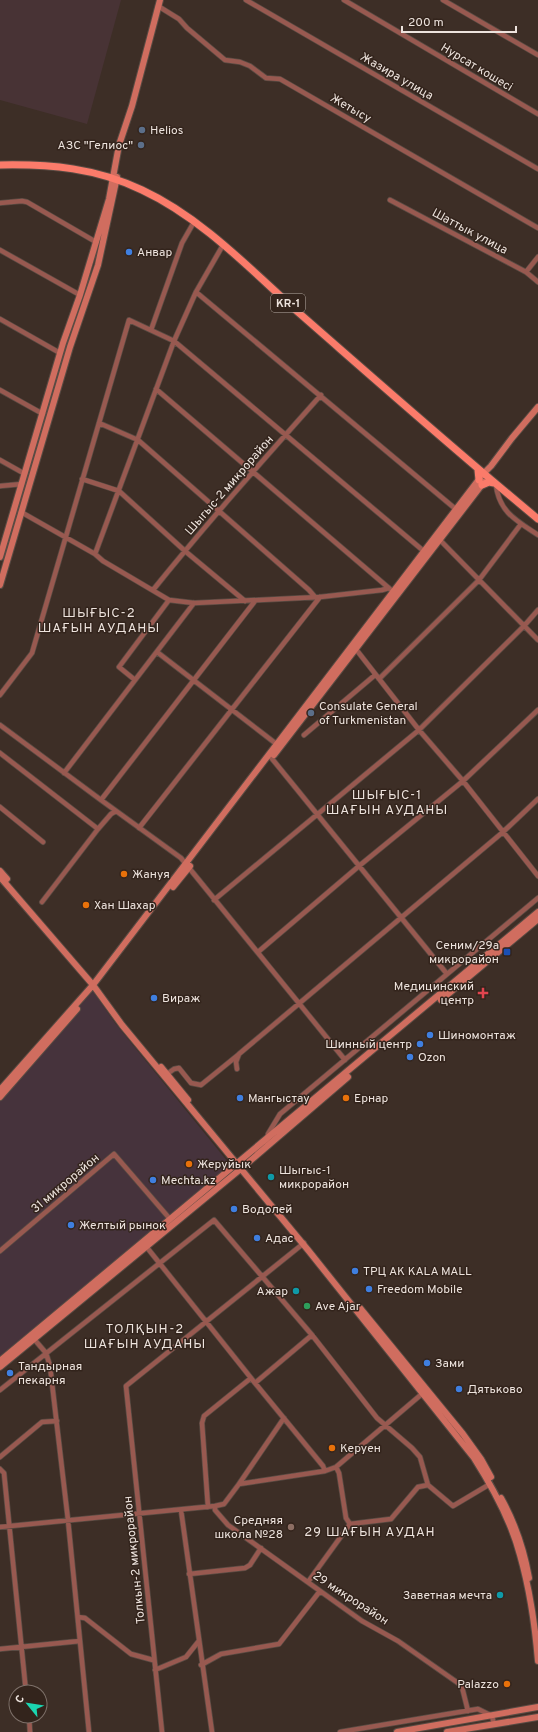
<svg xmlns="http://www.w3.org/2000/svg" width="538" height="1732" font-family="Overpass,sans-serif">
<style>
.commercial{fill:#46333c}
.industrial{fill:#483335}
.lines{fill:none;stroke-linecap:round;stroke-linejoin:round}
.street-casing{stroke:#594b43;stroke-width:6}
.secondary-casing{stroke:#594b43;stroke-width:8}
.primary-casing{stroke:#594b43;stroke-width:9}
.street{stroke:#985950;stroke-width:4.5}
.secondary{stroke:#d06d5f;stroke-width:6}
.primary{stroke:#fb7b6a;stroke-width:7}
.service-dot{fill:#5c6f8a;stroke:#33241c;stroke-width:1.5}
.shop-dot{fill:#3f7fe0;stroke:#33241c;stroke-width:1.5}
.food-dot{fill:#e8710a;stroke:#33241c;stroke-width:1.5}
.transit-dot{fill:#1a4fb4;stroke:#33241c;stroke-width:1.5}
.health-dot{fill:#e0444e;stroke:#33241c;stroke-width:1.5}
.culture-dot{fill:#0f9aa8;stroke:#33241c;stroke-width:1.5}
.leisure-dot{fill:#2e9e5b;stroke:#33241c;stroke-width:1.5}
.education-dot{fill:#8d6e63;stroke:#33241c;stroke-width:1.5}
.labels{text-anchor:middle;stroke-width:3;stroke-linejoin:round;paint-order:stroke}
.shield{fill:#33241c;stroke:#b5aaa3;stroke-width:1}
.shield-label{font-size:11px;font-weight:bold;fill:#ede3dd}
.street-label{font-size:12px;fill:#ede3dd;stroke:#33241c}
.poi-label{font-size:12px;fill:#ede3dd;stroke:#33241c;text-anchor:start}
.neighbourhood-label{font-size:13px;letter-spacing:1px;fill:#ede3dd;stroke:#33241c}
</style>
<rect width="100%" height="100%" fill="#3d2e26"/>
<path class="commercial" d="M 90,987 L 115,1023 L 232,1167 L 0,1357 L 0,1088 Z"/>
<path class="industrial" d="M 0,0 L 121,0 L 87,124 L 0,100 Z"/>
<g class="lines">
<defs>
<path id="street" d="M 246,0 L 538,169
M 344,0 L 538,114
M 443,0 L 538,55
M 158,6 L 179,19 L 187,28 L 225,60 L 240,62 L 250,66 L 266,78 L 280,79 L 538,228
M 390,200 L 526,272 L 538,282
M 0,203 L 22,201 L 27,202 L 96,242
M 0,250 L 80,295
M 526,272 L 538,257
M 196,292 L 458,511
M 0,319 L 60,353
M 151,330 L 182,243 L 194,222
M 156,389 L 390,589
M 0,390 L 43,414
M 99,423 L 138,440 L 309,590 L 315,597
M 0,460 L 25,474
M 82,479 L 119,491 L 185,551 L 245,601
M 496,485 C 499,512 517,521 538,535
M 0,486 L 22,484
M 21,512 L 95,554 L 103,561 L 169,600 L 194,603 L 320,597 L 382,590 L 389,588
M 438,538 L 538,640
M 95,554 L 174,341 L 196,292 L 223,245
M 153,590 C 207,523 264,459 321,395
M 255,601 L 101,800 L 181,858 L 345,1060
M 355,648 L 419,730 L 463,781 L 538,876
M 157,652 L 279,746
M 379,679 L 479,580 L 521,524
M 135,680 L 119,667 L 169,600
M 0,695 L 32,653 L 129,320 L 174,341 L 426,553
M 0,725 L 101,800
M 304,735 L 375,675
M 0,753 L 98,829
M 269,755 L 447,974
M 64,773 L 194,603
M 0,807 L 43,842
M 139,828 L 320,597
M 214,900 L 419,730 L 524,626 L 538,610
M 42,902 L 98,829 L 111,814 L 116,811
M 258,952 L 359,866 L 463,781 L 538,710
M 237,1069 L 236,1062 L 239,1054 L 503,832 L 538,799
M 167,1074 L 174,1069 L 179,1068 L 191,1083 L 201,1085 L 238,1055
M 267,1145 L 268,1134 L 280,1114 L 538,898
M 145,1245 L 255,1383 L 323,1466 L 325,1471
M 0,1251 L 114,1154 L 170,1219
M 34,1339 L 46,1353 L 50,1366 L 68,1520 L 89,1732
M 255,1383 L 312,1335
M 0,1390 L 214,1220 L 312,1335 L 377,1418 L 412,1448 L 420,1457 L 428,1485
M 0,1457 L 42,1422 L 57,1421
M 336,1467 L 339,1473 L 346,1518 L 350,1524
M 0,1469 L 4,1473 L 26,1692
M 239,1484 L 284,1418
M 215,1506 L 215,1510 L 228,1525 L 362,1621 L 398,1641 L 458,1683 L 462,1687 L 468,1711
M 208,1507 L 202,1423 L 204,1416 L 251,1378
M 181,1510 L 212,1732
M 0,1527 L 215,1506 L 224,1504 L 239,1484 L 325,1471 L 336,1467 L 423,1393
M 189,1574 L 245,1568 L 250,1565 L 261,1548
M 308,1582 L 350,1524 L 391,1519 L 418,1487 L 428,1485 L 453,1506 L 490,1484
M 78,1617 L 85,1618 L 131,1654 L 153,1660
M 0,1649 L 80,1641
M 201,1665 L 221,1654 L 279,1644 L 320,1591
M 155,1670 L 186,1657 L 198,1642
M 29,1716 L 30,1732
M 162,1732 L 126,1386 L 304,1243
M 340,1732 L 478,1709 L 492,1716 L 494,1724"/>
<path id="secondary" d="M 0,557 L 63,343 L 80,295 L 109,199 L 119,145 L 132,106 L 160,0
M 0,585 L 70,347 L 98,265 L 117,177
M 274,755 L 484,482
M 0,871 L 7,879
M 0,877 L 93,985 L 122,1025 L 308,1250 L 474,1458 C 493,1488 511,1520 520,1555 C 530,1590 535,1625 538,1661
M 173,887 L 190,866
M 441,1000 L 538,919
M 161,1067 L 188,1100
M 0,1090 L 93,985 L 483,474 L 491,466 L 512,438 L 538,407
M 0,1097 L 77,1009
M 360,1308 L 463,1434 L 481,1459 L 491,1477
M 0,1361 L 538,912
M 0,1367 L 243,1167 L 348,1077
M 501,1498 C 515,1523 524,1550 529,1578
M 397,1732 L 538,1707
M 447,1732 L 538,1717"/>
<path id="primary" d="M 0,165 C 51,164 96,168 142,190 C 202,218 250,269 299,313 C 378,382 457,452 538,519
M 478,470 L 479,480
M 482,485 L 489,482 L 494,483"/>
</defs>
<use href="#street" class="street-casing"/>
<use href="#secondary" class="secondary-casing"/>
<use href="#primary" class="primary-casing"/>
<use href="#street" class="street"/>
<use href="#secondary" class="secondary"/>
<use href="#primary" class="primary"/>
</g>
<g class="service-dot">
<circle cx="142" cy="130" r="4"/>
<circle cx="141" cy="145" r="4"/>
<circle cx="311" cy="713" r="4"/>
</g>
<g class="shop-dot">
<circle cx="129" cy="252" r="4"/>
<circle cx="154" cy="998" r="4"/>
<circle cx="430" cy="1035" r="4"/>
<circle cx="420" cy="1044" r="4"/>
<circle cx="410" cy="1057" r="4"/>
<circle cx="240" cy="1098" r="4"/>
<circle cx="153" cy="1180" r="4"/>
<circle cx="234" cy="1209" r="4"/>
<circle cx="71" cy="1225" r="4"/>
<circle cx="257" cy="1238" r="4"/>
<circle cx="355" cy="1271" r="4"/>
<circle cx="369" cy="1289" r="4"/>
<circle cx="427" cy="1363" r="4"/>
<circle cx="10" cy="1373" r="4"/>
<circle cx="459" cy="1389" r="4"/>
</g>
<g class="food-dot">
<circle cx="124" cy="874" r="4"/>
<circle cx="86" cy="905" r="4"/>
<circle cx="346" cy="1098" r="4"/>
<circle cx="189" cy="1164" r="4"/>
<circle cx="332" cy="1448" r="4"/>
<circle cx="507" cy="1684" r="4"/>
</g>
<rect class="transit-dot" x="503" y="948" width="8" height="8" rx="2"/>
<path class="health-dot" d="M481 987h4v4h4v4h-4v4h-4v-4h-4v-4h4z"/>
<g class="culture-dot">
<circle cx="271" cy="1177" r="4"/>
<circle cx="296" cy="1291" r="4"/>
<circle cx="500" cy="1595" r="4"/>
</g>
<circle class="leisure-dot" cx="307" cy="1306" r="4"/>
<circle class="education-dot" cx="291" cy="1527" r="4"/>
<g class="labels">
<rect class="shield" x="271" y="294" width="34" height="18" rx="3"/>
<g class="shield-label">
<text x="288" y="307">KR-1</text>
</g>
<g class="street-label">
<text transform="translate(477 67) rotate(31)" y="4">Нурсат кошесi</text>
<text transform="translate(397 76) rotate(30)" y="4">Жазира улица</text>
<text transform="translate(351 108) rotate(30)" y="4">Жетысу</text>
<text transform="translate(470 231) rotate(28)" y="4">Шаттык улица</text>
<text transform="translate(229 485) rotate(-49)" y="4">Шыгыс-2 микрорайон</text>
<text transform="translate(65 1183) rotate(-40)" y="4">31 микрорайон</text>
<text transform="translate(134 1560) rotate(-96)" y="4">Толкын-2 микрорайон</text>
<text transform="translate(351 1598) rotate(33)" y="4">29 микрорайон</text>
</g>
<g class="poi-label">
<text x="150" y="134">Helios</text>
<text x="133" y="149" text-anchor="end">АЗС "Гелиос"</text>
<text x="137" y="256">Анвар</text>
<text x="319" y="710">Consulate General<tspan x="319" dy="14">of Turkmenistan</tspan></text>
<text x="132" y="878">Жануя</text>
<text x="94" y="909">Хан Шахар</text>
<text x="499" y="949" text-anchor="end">Сеним/29а<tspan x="499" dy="14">микрорайон</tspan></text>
<text x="474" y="990" text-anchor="end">Медицинский<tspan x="474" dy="14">центр</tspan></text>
<text x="162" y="1002">Вираж</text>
<text x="438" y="1039">Шиномонтаж</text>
<text x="412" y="1048" text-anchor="end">Шинный центр</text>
<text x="418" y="1061">Ozon</text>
<text x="248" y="1102">Мангыстау</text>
<text x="354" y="1102">Ернар</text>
<text x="197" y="1168">Жеруйык</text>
<text x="279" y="1174">Шыгыс-1<tspan x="279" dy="14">микрорайон</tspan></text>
<text x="161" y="1184">Mechta.kz</text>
<text x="242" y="1213">Водолей</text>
<text x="79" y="1229">Желтый рынок</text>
<text x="265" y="1242">Адас</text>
<text x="363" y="1275">ТРЦ AK KALA MALL</text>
<text x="377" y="1293">Freedom Mobile</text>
<text x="288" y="1295" text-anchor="end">Ажар</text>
<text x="315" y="1310">Ave Ajar</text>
<text x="435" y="1367">Зами</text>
<text x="18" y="1370">Тандырная<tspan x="18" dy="14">пекарня</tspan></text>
<text x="467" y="1393">Дятьково</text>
<text x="340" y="1452">Керуен</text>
<text x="283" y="1524" text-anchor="end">Средняя<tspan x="283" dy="14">школа №28</tspan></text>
<text x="492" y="1599" text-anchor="end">Заветная мечта</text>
<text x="499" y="1688" text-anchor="end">Palazzo</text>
</g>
<g class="neighbourhood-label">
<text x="99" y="617">ШЫҒЫС-2<tspan x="99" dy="15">ШАҒЫН АУДАНЫ</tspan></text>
<text x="387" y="799">ШЫҒЫС-1<tspan x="387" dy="15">ШАҒЫН АУДАНЫ</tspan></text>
<text x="145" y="1333">ТОЛҚЫН-2<tspan x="145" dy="15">ШАҒЫН АУДАНЫ</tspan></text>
<text x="370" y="1536">29 ШАҒЫН АУДАН</text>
</g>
</g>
<g transform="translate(28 1704) rotate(300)"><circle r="19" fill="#33241c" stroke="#7d7069"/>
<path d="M0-3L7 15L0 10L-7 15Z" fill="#1bd5b1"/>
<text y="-6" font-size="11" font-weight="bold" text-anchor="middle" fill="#ede3dd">С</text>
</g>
<path d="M402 26v6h114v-6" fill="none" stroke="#ede3dd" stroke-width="2"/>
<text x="408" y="26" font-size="12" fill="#ede3dd" stroke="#33241c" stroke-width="3" paint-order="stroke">200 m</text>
</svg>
